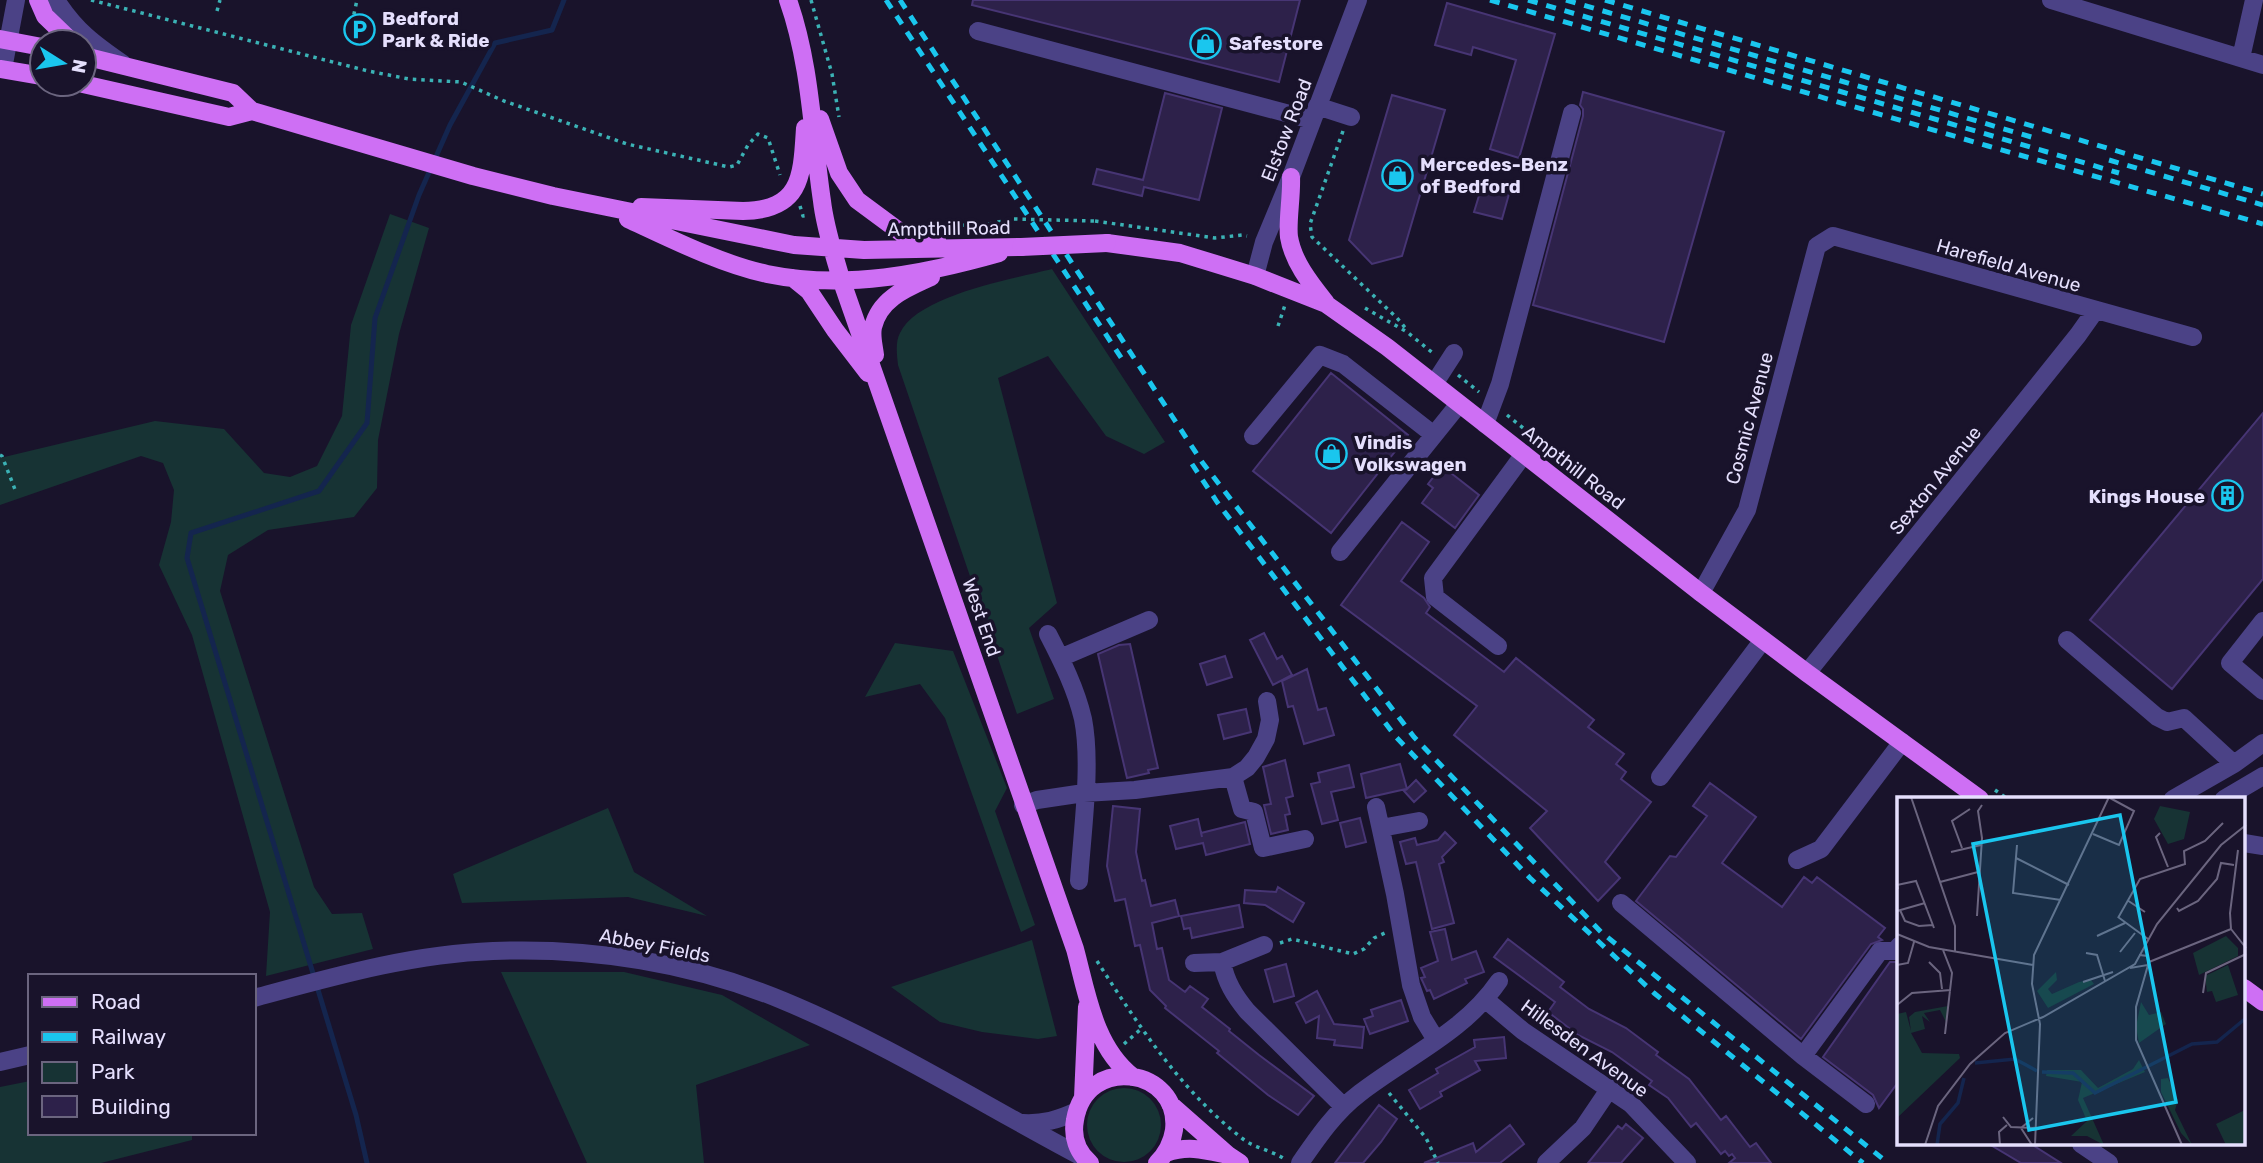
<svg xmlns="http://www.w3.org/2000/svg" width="2263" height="1163" font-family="Rubik,sans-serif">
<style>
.green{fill:#173334}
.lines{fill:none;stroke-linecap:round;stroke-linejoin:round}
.stream{stroke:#14254e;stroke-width:5}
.building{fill:#2d214a;stroke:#473574;stroke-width:2}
.path{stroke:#3bb2b5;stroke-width:3.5;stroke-dasharray:3.5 5;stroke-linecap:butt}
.minor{stroke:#4b4286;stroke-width:18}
.major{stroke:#ce6ff4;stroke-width:18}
.rail{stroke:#1ac6ee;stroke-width:5;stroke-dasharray:10 9;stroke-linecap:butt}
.path-bridge{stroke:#3bb2b5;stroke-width:3.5;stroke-dasharray:3.5 5;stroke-linecap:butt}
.major-bridge{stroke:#ce6ff4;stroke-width:18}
.labels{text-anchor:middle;stroke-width:7;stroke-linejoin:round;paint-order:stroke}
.poi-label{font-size:19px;font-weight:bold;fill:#e5dffd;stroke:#19132b;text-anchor:start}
.street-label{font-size:19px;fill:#e5dffd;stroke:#19132b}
.inset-river{fill:none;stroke:#14254e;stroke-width:3.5}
.inset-road{fill:none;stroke:#6b657f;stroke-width:2}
.view{fill:#1ac6ee;fill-opacity:0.15;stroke:#1ac6ee;stroke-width:3.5}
.inset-edge{fill:none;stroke:#e5dffd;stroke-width:3.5}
</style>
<rect width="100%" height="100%" fill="#19132b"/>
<path class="green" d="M 390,214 L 429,228 L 399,334 L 378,440 L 377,488 L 354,517 L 268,530 L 228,555 L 220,591 L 314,887 L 332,914 L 362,913 L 373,949 L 266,976 L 270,912 L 192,635 L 159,565 L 171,522 L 174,490 L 163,463 L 141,456 L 0,505 L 0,458 L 155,421 L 224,429 L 264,473 L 290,477 L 317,466 L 342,416 L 351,325 Z
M 1052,269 L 1165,442 L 1144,454 L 1106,436 L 1048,356 L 998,378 L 1057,603 L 1029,628 L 1054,699 L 1017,714 L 898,365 C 897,355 895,342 900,333 C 918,295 1013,279 1052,269 Z
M 895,643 L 953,651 L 1007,788 L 995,811 L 1035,925 L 1021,932 L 945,718 L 920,684 L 865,697 Z
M 608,808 L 634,872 L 707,916 L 628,897 L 462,903 L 453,874 Z
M 1032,940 L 1057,1036 L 1038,1039 L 982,1032 L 940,1022 L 891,987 Z
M 501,972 L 624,972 L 722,995 L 810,1045 L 696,1085 L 704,1163 L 587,1163 Z
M 30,1081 L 30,1133 L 192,1133 L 192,1140 L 101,1163 L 0,1163 L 0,1087 Z
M1087 1125a37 37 0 1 1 74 0a37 37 0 1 1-74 0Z"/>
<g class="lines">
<path class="stream" d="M 367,1163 L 356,1115 L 187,558 L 191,533 L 319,491 L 367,423 L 375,318 L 419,195 L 450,125 L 495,43 L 552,30 L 564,0"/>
</g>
<path class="building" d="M 973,0 L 1300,0 L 1279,82 L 972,5 Z
M 1447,3 L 1555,34 L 1519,158 L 1490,149 L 1516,60 L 1473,47 L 1471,55 L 1435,45 Z
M 1583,92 L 1724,132 L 1664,342 L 1533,305 L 1583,116 L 1583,109 L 1580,105 Z
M 1165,93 L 1222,108 L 1199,200 L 1144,187 L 1142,196 L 1093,184 L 1097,169 L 1143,180 Z
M 1392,95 L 1445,110 L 1402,256 L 1372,264 L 1349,240 Z
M 1482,186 L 1509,194 L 1502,219 L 1474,212 Z
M 1331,373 L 1408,435 L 1331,533 L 1253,471 Z
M 2263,413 L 2263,579 L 2172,689 L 2090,620 Z
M 1442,466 L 1479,495 L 1455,528 L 1422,503 L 1433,488 L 1428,484 Z
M 1402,522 L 1429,542 L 1401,581 L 1424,598 L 1430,607 L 1426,613 L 1504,672 L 1516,658 L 1594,720 L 1588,727 L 1624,754 L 1616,764 L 1626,772 L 1621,779 L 1651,802 L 1605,862 L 1620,878 L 1598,901 L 1530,828 L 1547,811 L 1454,735 L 1477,706 L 1341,605 Z
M 1264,633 L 1277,659 L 1282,656 L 1292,675 L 1273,685 L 1250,640 Z
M 1130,644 L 1158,768 L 1148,770 L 1149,773 L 1127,778 L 1098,654 L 1119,645 Z
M 1225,656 L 1232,677 L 1207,685 L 1200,664 Z
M 1307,669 L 1318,710 L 1326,708 L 1334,735 L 1304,744 L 1293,706 L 1288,707 L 1282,681 Z
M 1246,709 L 1251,732 L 1224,739 L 1218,715 Z
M 1285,760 L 1293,796 L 1286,798 L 1290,814 L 1285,815 L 1288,830 L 1271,834 L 1264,805 L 1271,804 L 1263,767 Z
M 1400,764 L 1407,789 L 1416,780 L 1426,791 L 1414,802 L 1404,791 L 1406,789 L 1366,798 L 1361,774 Z
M 1349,765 L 1354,787 L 1331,792 L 1338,820 L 1322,824 L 1311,784 L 1320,782 L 1318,773 Z
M 1710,783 L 1756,817 L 1722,863 L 1782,907 L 1804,877 L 1812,883 L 1817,877 L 1885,928 L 1878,937 L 1882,940 L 1871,944 L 1801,1039 L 1636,901 L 1670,856 L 1676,857 L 1707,816 L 1693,806 Z
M 1113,806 L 1140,809 L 1136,852 L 1142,881 L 1145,880 L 1151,906 L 1175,900 L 1179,916 L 1152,923 L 1157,949 L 1162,948 L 1169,980 L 1185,992 L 1190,986 L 1208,999 L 1202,1007 L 1230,1029 L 1229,1031 L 1259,1055 L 1314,1096 L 1298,1115 L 1268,1095 L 1217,1053 L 1219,1051 L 1165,1008 L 1166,1006 L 1150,990 L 1140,945 L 1135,946 L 1125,899 L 1115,901 L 1107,866 Z
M 1360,818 L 1366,842 L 1346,847 L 1340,823 Z
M 1198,819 L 1202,837 L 1201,833 L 1245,822 L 1250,844 L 1206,855 L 1203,843 L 1176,849 L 1170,826 Z
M 1445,832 L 1456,843 L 1442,857 L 1444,862 L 1439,864 L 1454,923 L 1432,929 L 1416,862 L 1406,864 L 1400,842 L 1415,838 L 1417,845 L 1438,840 Z
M 1278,887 L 1304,903 L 1293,922 L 1265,905 L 1244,903 L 1245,890 L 1276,892 Z
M 1239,905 L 1243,927 L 1192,938 L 1190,928 L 1184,929 L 1181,916 Z
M 1445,929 L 1452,960 L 1476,951 L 1484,972 L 1465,979 L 1467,983 L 1434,999 L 1430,990 L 1427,991 L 1421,978 L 1425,977 L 1421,968 L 1438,961 L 1430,932 Z
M 1508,939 L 1564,982 L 1560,987 L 1589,1009 L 1626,1028 L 1658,1052 L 1656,1055 L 1689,1079 L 1721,1120 L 1726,1116 L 1750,1147 L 1756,1143 L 1771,1163 L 1729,1163 L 1735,1158 L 1732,1154 L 1729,1156 L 1725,1151 L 1721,1154 L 1696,1123 L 1691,1127 L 1668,1098 L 1649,1085 L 1652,1081 L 1612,1052 L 1578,1035 L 1548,1012 L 1555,1002 L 1494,957 Z
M 1890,962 L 1899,962 L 1899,1081 L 1879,1108 L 1873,1095 L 1823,1057 Z
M 1286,964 L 1294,996 L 1274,1002 L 1265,970 Z
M 1317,991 L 1334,1024 L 1364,1027 L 1362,1048 L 1334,1045 L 1335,1040 L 1317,1038 L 1319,1016 L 1306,1023 L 1296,1003 Z
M 1401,1000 L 1408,1021 L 1370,1034 L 1364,1019 L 1373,1016 L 1371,1010 Z
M 1504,1037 L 1506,1058 L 1475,1061 L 1480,1070 L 1440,1092 L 1442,1096 L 1420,1109 L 1409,1090 L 1438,1073 L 1436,1069 L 1475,1047 L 1474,1040 Z
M 1379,1105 L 1397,1119 L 1381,1142 L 1363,1163 L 1335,1163 Z
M 1626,1124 L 1643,1138 L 1621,1163 L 1588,1163 L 1618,1126 L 1622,1129 Z
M 1510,1125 L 1524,1144 L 1500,1163 L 1424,1163 L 1473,1143 L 1476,1152 Z
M 1989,1144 L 2031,1144 L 2061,1163 L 2021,1163 Z"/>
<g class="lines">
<path class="path" d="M 91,0 L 368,71 L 409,79 L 461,82 L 504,101 L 627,144 L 729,167 L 737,165 L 748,145 L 758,134 L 768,138 L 780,175
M 811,0 L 832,74 L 839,117
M 217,11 L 220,0
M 352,23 L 357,0
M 1343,131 L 1310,224 L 1312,237 L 1397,318 L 1407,330
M 800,206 L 803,216 L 809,215
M 1095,221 L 1215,238 L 1242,235 L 1247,236
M 945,226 L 989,224
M 1365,308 L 1407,332 L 1434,354
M 1278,326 L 1285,305
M 1458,375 L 1479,392
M 1507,415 L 1569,465
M 0,455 L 2,456 L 16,492
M 1995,790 L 2008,799
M 1280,943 L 1292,939 L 1353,954 L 1364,949 L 1374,938 L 1385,933
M 1097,961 C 1139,1026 1181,1091 1243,1139 C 1256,1149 1272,1150 1286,1160
M 1124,1044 L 1141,1029
M 1389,1093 L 1426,1138 L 1438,1163"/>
<path class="minor" d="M 56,0 C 75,30 94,44 123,64
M 2051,0 L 2263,65
M 978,31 L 1312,120
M 2241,58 L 2254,0
M 3,69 L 16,0
M 1317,106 L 1351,117
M 1255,276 L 1264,242 L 1291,177 L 1358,0
M 1434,384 L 1454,353
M 1485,424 L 1500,384 L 1572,113
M 1253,436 L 1320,355 L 1343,364 L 1434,435 L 1459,404
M 1340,552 L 1434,435
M 1701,593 L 1747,510 L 1817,246 L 1833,236 L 2193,337
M 2263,621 L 2230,663 L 2263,691
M 1048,634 C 1062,661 1076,689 1083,719 C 1092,765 1082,832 1079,881
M 2067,640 L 2157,717 L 2167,722 L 2184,718 L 2234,764
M 1498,646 L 1435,597 L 1433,578 L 1524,454
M 1060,658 L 1149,620
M 1807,673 L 2078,335 L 2095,311
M 1233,777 L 1242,809 L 1254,812 L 1263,848 L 1305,839
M 1660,777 L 1763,640
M 2173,799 L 2234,764 L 2263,743
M 2224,799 L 2263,776
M 1023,805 L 1037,800 L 1084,793 L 1135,790 L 1233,777 L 1247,768 L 1256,757 L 1266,739 L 1270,720 L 1267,701
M 1376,807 L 1395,894 L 1411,985 L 1422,1017 L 1436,1040
M 1381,828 L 1419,821
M 2244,843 L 2263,846
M 1797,860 L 1821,849 L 1902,742
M 1621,903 L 1803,1056 L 1866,1104
M 1222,962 C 1226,982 1234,995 1247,1011 L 1344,1107
M 1194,963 L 1222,962 L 1264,945
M 254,998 C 332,977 411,954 493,951 C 590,947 694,963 784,1001 C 888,1044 985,1106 1084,1158
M 1486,1000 L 1523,1031 L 1631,1104 L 1687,1163
M 1803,1056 L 1880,951 L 1895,951 L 1899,946
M 0,1062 L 30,1055
M 1023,1123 C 1043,1124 1058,1120 1077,1111
M 2081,1144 L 2109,1163
M 1300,1163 C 1318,1137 1335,1112 1360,1093 C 1408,1056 1464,1032 1499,981
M 1546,1163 L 1583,1128 L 1610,1088"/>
<path class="major" d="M 38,0 L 45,16 L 72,42
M 788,0 C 811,65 812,134 822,201 C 825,228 834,254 841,279 L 1075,949 C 1087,993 1094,1047 1133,1077
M 0,39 L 42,47
M 84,56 L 233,93 L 252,111 L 473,176 L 553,196 L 794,245 L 864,250 L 1021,247
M 0,69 L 42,76
M 83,84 L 229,117 L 252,111
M 820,119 L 839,173 L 857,200 L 903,234 L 918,238 L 937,240
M 1291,177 C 1292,195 1287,222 1289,237 C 1293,262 1311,284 1326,303
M 641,207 L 743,211 C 802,210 802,176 805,128
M 628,219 C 671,239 721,264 767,274 C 845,290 925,274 999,253
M 1107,243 L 1180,253 L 1255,276 L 1326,304 L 1387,347 L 1701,593 L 1807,673 L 1980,799
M 793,278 L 809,291 L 835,330 L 868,373
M 875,355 C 874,346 871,336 873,327 C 880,298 907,288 931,277
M 2244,988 L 2263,1002
M 1083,1098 L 1087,1007
M 1170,1104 L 1228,1155 L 1240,1163
M 1166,1153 C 1188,1145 1205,1150 1228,1155
M 1090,1163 C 1077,1152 1072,1136 1075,1120 C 1086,1053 1181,1068 1174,1130 C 1172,1143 1166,1154 1157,1163"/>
<path class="rail" d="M 886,0 L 1124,362
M 900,0 L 1202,462 L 1414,737 L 1601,932 L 1888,1163
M 1490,0 L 1988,146 L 2263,224
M 1528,0 L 2119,173
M 1566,0 L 2038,139
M 1605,0 L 2263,194
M 2109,160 L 2263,205
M 1192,464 L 1217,502 L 1396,737 L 1530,878 L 1654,993 L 1863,1163"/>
<path class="path-bridge" d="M 989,224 L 1013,219 L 1095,221"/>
<path class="major-bridge" d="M 1021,247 L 1107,243"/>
</g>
<defs>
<symbol id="parking-ring" viewBox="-11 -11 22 22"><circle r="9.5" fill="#19132b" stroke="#1ac6ee" stroke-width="1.5"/><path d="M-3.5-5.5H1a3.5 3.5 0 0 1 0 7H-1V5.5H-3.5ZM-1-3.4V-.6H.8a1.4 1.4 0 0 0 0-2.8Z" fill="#1ac6ee"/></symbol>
<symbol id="shop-ring" viewBox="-11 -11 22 22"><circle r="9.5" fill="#19132b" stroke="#1ac6ee" stroke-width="1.5"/><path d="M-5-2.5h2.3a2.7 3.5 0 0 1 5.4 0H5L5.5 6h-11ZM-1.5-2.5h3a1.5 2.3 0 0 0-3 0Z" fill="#1ac6ee"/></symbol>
<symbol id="building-ring" viewBox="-11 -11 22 22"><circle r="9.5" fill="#19132b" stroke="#1ac6ee" stroke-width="1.5"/><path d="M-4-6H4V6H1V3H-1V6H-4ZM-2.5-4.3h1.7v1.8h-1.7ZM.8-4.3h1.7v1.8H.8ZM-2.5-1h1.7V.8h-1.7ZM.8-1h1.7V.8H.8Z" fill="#1ac6ee"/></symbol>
</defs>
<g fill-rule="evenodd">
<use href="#parking-ring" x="342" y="12" width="35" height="35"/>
<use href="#shop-ring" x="1188" y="26" width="35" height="35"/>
<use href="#shop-ring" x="1380" y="158" width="35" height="35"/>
<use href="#shop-ring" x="1314" y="436" width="35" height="35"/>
<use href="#building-ring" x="2210" y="478" width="35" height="35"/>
</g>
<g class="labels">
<g class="poi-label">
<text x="382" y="25">Bedford<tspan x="382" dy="22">Park &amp; Ride</tspan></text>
<text x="1229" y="50">Safestore</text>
<text x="1420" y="171">Mercedes-Benz<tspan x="1420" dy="22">of Bedford</tspan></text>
<text x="1354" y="449">Vindis<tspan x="1354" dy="22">Volkswagen</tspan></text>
<text x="2205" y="503" text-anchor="end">Kings House</text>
</g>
<g class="street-label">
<text transform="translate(1286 130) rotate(-69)" y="7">Elstow Road</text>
<text transform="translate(949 228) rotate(-1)" y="7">Ampthill Road</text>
<text transform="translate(2009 265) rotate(16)" y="7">Harefield Avenue</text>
<text transform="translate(1749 418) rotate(-75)" y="7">Cosmic Avenue</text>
<text transform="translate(1574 467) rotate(38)" y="7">Ampthill Road</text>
<text transform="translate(1935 480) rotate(-51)" y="7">Sexton Avenue</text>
<text transform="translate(982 617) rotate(71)" y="7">West End</text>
<text transform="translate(655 945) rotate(11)" y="7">Abbey Fields</text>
<text transform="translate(1585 1048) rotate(36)" y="7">Hillesden Avenue</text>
</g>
</g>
<g transform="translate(1897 797)">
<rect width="348" height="348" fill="#19132b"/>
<path d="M 263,9 L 293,15 L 287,42 L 271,47 L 257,22 ZM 329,139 L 341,151 L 341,159 L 302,178 L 296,156 ZM 331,168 L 341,198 L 319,205 L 315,194 L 310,195 L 308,179 ZM 159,175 L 160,183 L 151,192 L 155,197 L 182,185 L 194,183 L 197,187 L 151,211 L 140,194 ZM 244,205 L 252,218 L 264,215 L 269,227 L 242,246 L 239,230 ZM 51,209 L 49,225 L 43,213 L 27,216 L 33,225 L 25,219 L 28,232 L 14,236 L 25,256 L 62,257 L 63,261 L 0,321 L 0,217 L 9,215 L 14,234 L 12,220 L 18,215 ZM 242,263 L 248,275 L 186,301 L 207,348 L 190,339 L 174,339 L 190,324 L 181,303 L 185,285 L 149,279 L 150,273 L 184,273 L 201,291 L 236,272 ZM 271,281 L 281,303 L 278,313 L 295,348 L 284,336 L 264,295 L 264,282 ZM 348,313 L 348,348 L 329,348 L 319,327 Z" fill="#173334"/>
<path class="inset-river" d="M 78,266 L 118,262 L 140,274M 145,275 L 176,276 L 198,296 L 295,247 L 320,245 L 349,221M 40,348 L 43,327 L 61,306 L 67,281"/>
<path class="inset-road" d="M 14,0 L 58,129 L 58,154M 263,36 L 259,40 L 271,70M 196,37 L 222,48 L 237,14 L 213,1M 120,48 L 116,96 L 164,103M 65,51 L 55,24 L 73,12M 341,53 L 333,116 L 334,132 L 349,151M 54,55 L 84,48M 119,61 L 172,88M 43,85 L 81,75M 1,92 L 0,88 L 19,84 L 37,131M 230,103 L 248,115M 280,111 L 282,114 L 301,104 L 320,82 L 324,66 L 337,68M 3,113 L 8,124 L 22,129 L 36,128M 0,114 L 28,106M 80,119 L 85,41 L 81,14 L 85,8M 221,120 L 251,142M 221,121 L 243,82 L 288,67 L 287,54 L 308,44 L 326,26M 0,137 L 32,150 L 136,168M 200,139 L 228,126M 46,153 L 55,176 L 48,237M 223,155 L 238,136M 189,156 L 200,158 L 208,184M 32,165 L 43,176 L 45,192M 252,165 L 334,132M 0,168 L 11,166 L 17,145M 251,168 L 239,210 L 239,243 L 285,348M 233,171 L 251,168 L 251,159 L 242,158M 186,185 L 216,175M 306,196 L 309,176 L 349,157M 0,208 L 15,196 L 54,193M 106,320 L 114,330 L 140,331M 28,348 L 41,309 L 73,267 L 108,236 L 146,220 L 238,167 L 260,127 L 324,48 L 349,28M 103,348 L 102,335 L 110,328M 135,348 L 124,331 L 136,321M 138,348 L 143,227 L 135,187 L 137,158 L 212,0"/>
<path class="view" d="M 223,18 L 279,305 L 132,333 L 76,47 Z"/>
<rect width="348" height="348" class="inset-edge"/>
</g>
<rect x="28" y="974" width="228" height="161" fill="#19132b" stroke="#6b657f" stroke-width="2"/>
<rect x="42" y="997" width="35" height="10" fill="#ce6ff4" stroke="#6b657f" stroke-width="2"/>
<text x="91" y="1009" font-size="21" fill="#e5dffd">Road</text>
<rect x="42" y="1032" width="35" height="10" fill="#1ac6ee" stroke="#6b657f" stroke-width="2"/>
<text x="91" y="1044" font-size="21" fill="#e5dffd">Railway</text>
<rect x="42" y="1062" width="35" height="21" fill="#173334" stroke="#6b657f" stroke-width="2"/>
<text x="91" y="1079" font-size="21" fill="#e5dffd">Park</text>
<rect x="42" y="1096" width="35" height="21" fill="#2d214a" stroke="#6b657f" stroke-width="2"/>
<text x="91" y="1114" font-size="21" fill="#e5dffd">Building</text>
<g transform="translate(63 63) rotate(101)"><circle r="33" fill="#19132b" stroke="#6b657f" stroke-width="2"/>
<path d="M0-5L12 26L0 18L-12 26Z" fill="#1ac6ee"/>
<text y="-10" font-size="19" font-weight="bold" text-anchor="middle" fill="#e5dffd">N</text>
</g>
</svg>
